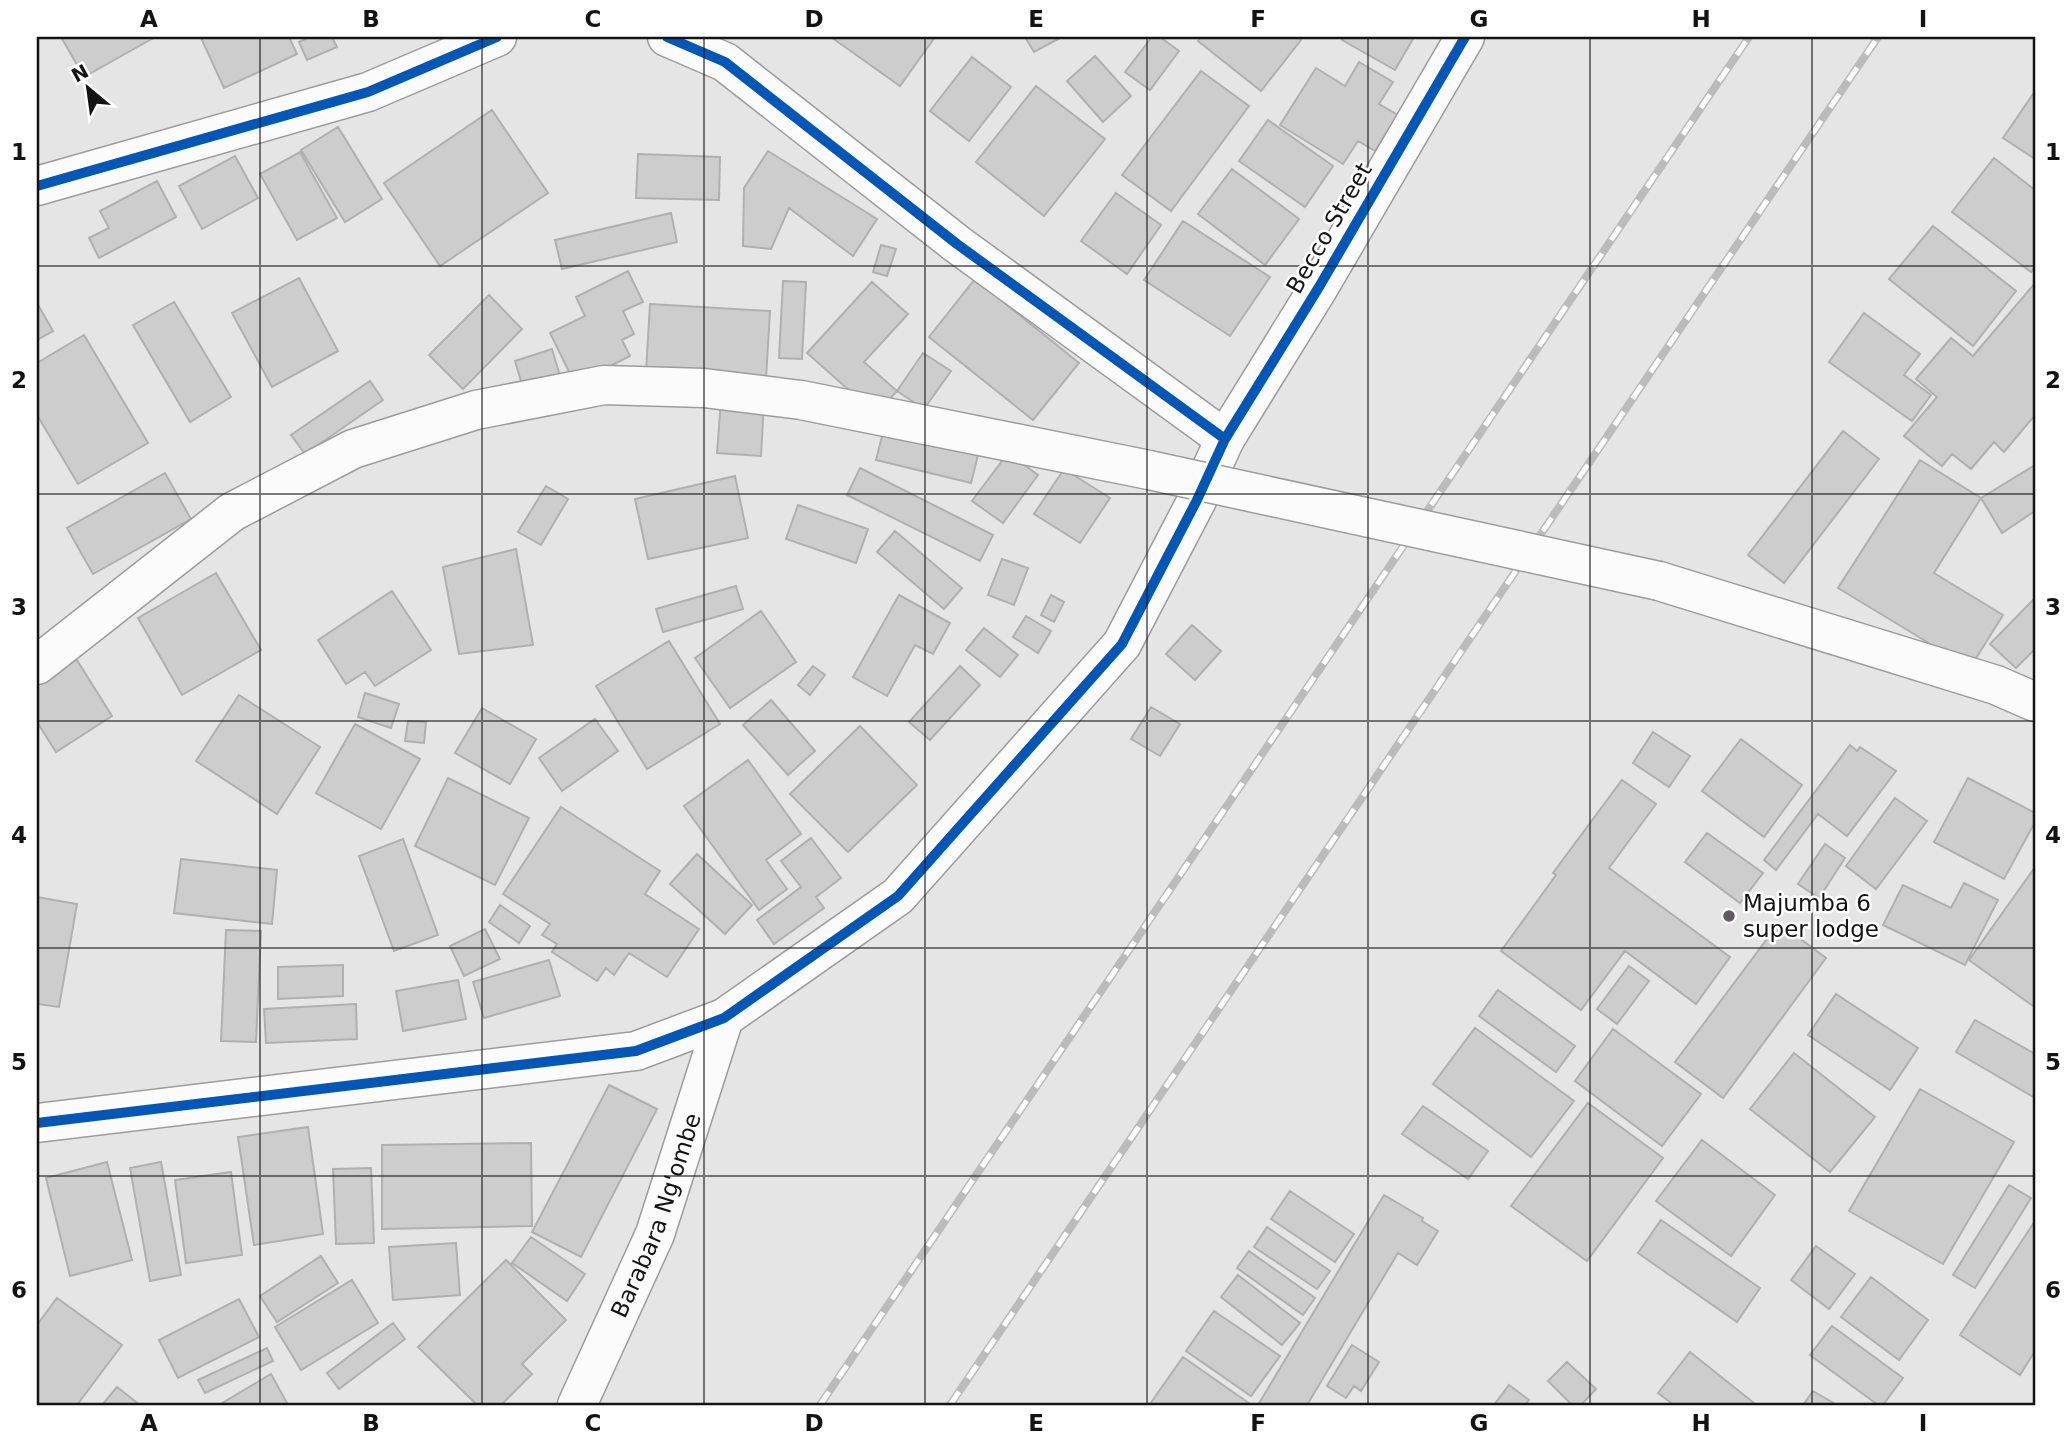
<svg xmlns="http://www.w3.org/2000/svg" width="2072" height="1442" font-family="'DejaVu Sans',sans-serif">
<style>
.building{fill:#cecdce;stroke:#b1b0b1;stroke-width:2}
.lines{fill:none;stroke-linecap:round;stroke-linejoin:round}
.minor-casing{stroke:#9c9c9c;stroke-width:41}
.tertiary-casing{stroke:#9c9c9c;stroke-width:41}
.secondary-casing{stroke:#9c9c9c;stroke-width:41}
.minor{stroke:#fbfbfb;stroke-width:38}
.tertiary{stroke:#fbfbfb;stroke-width:38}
.secondary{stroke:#fbfbfb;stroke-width:38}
.rail-casing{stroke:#bcbbbc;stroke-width:8}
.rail{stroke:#fff;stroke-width:5;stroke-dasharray:16;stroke-linecap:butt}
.secondary-bridge-casing{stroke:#9c9c9c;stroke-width:41;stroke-linecap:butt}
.secondary-bridge{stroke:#fbfbfb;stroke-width:38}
.cycleway-casing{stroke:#fff;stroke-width:15}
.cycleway{stroke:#0057b8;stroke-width:10}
.grid{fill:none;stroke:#141314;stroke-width:2;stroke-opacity:0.55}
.poi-dot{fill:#5e5c5e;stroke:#fff;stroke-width:2.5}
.labels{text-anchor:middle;stroke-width:5;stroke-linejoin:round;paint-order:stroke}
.street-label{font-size:23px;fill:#141314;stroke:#fff}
.poi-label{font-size:23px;fill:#141314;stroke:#fff;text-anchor:start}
.neatline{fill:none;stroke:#141314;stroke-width:2.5}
.grid-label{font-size:23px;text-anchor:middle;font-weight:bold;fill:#141314}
</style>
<rect width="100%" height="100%" fill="#e6e5e6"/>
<path class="building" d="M 61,37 L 155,37 L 84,77 Z
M 203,37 L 289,37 L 297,54 L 224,88 L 201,38 Z
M 309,37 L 332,37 L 337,47 L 307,60 L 299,42 Z
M 831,37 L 935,37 L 900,86 Z
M 1025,37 L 1062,37 L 1034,52 Z
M 1152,37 L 1160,37 L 1179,51 L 1150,90 L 1125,72 Z
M 1201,37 L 1297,37 L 1301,40 L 1261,91 L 1198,41 Z
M 1344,37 L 1414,37 L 1395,70 L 1342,40 Z
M 1095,56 L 1131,96 L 1103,122 L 1067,81 Z
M 972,57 L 1011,87 L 969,141 L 930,111 Z
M 1359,62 L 1393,82 L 1379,104 L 1398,115 L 1375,151 L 1358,141 L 1343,164 L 1280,125 L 1316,68 L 1345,86 Z
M 1201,71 L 1249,106 L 1171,211 L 1122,175 Z
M 1036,86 L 1105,139 L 1044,216 L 976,162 Z
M 2035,91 L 2035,159 L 2003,138 Z
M 492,110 L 548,193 L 440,266 L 384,183 Z
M 1268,120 L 1333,166 L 1305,207 L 1239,161 Z
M 338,127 L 382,199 L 345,222 L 301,150 Z
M 768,151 L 877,219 L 853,256 L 789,208 L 771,249 L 743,246 L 744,188 Z
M 300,152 L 337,218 L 297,240 L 260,174 Z
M 638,154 L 720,157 L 719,200 L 636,198 Z
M 235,156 L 258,198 L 202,229 L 179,186 Z
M 1994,158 L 2035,190 L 2035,267 L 2031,272 L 1952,212 Z
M 1232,169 L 1299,219 L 1265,265 L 1198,214 Z
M 157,181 L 176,217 L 99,258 L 89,238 L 109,228 L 100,211 Z
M 1116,193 L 1161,225 L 1127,274 L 1081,241 Z
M 671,213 L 677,242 L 562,269 L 555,240 Z
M 1183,221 L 1270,277 L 1230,336 L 1144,280 Z
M 1933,226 L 2016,291 L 1973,346 L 1889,279 Z
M 881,245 L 896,249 L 887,276 L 873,272 Z
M 628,271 L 643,302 L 623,311 L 634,334 L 622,340 L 630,356 L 575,384 L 550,333 L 585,316 L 576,297 Z
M 299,278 L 338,351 L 272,387 L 232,313 Z
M 975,279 L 1079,363 L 1033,420 L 929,337 Z
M 783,281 L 806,282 L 802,359 L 779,358 Z
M 872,282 L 908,314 L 864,362 L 897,391 L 876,414 L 807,353 Z
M 2035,283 L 2035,415 L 2004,452 L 1994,442 L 1971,469 L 1952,454 L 1942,466 L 1904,436 L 1937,397 L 1916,379 L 1951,338 L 1973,356 Z
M 489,295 L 522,329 L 463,389 L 429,355 Z
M 174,302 L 231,397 L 190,422 L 133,325 Z
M 37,303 L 53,331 L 37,340 Z
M 650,304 L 770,311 L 766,379 L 646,372 Z
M 1864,313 L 1920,354 L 1904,375 L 1931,395 L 1912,421 L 1829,362 Z
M 84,335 L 148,443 L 78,484 L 37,415 L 37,363 Z
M 552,349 L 560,376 L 523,388 L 515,361 Z
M 923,353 L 951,371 L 924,409 L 897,391 Z
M 370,381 L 383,400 L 305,454 L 291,435 Z
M 721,400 L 764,402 L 761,456 L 717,453 Z
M 885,424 L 980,447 L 971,483 L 876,460 Z
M 1843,431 L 1879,459 L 1784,583 L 1748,555 Z
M 1008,453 L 1038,475 L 1003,523 L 972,501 Z
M 1920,460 L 1981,498 L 1934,573 L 2003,615 L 1970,668 L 1838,588 Z
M 2035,465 L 2035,511 L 2002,533 L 1981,498 Z
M 860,468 L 993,535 L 980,561 L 847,495 Z
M 1064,469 L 1110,498 L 1080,543 L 1034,514 Z
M 165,473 L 191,519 L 93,574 L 67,528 Z
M 735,476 L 748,538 L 648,559 L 635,499 Z
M 546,486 L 568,499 L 541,545 L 518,532 Z
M 798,505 L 868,529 L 856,563 L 786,539 Z
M 895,531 L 962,588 L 944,609 L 877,552 Z
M 516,549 L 533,645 L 459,654 L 443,567 Z
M 1002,559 L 1028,568 L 1014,605 L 988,595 Z
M 216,573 L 261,650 L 182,695 L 138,618 Z
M 736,586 L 743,609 L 663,632 L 656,609 Z
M 392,591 L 431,650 L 375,686 L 365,672 L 346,684 L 318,640 Z
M 899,595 L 950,623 L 933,654 L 915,645 L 887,696 L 853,677 Z
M 1051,595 L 1064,602 L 1054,622 L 1041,615 Z
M 2035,598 L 2035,649 L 2016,668 L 1990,644 Z
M 761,611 L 796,662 L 730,708 L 695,658 Z
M 1026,616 L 1051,631 L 1038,653 L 1013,637 Z
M 1192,625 L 1221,651 L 1195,680 L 1166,654 Z
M 984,628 L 1018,655 L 1000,677 L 966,650 Z
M 669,641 L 720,724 L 647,769 L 596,686 Z
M 70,649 L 112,716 L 56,752 L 37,722 L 37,671 Z
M 813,666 L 825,675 L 810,695 L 798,685 Z
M 960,666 L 980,685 L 930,740 L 909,722 Z
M 365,693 L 399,704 L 391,728 L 358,717 Z
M 239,695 L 320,747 L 277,814 L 196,761 Z
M 771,700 L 815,751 L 788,775 L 743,725 Z
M 1151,707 L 1180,724 L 1160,756 L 1131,739 Z
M 482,708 L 536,739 L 510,784 L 455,753 Z
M 595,719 L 618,751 L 562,791 L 539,758 Z
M 408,721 L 426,722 L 424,743 L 405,741 Z
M 355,724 L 420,759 L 381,829 L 316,793 Z
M 860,726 L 917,785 L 848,852 L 790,794 Z
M 1653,732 L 1690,756 L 1669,787 L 1633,763 Z
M 1741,739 L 1802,785 L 1764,837 L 1702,791 Z
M 1850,745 L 1857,751 L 1860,747 L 1896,771 L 1847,836 L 1818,814 L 1776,870 L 1764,860 Z
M 748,760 L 801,834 L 766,860 L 787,889 L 759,910 L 684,806 Z
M 448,778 L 529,818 L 495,885 L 415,846 Z
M 1968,778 L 2035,813 L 2035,822 L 2004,879 L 1934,842 Z
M 1622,780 L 1656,804 L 1609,868 L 1730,957 L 1696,1004 L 1625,951 L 1581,1010 L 1501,951 L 1556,875 L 1553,873 Z
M 1895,798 L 1927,821 L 1876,889 L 1846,866 Z
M 561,807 L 660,871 L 645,894 L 699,929 L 667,977 L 629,953 L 614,975 L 606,968 L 597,981 L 552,952 L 557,944 L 542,935 L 550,924 L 503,894 Z
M 1707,833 L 1763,873 L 1740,903 L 1685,862 Z
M 811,838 L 841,878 L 816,897 L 824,908 L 774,944 L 757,920 L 801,887 L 781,861 Z
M 403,839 L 438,935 L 394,951 L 359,856 Z
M 1825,844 L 1845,858 L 1819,898 L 1798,884 Z
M 697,854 L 752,905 L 725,934 L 670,884 Z
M 181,859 L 277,870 L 272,924 L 174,913 Z
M 2035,867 L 2035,1004 L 2033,1006 L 1969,960 Z
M 1964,883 L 1998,900 L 1965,965 L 1883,925 L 1903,885 L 1951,908 Z
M 37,897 L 77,904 L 59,1007 L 37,1004 Z
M 500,905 L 530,926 L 519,943 L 489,922 Z
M 1779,923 L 1826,958 L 1723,1098 L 1675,1062 Z
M 485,929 L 500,959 L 464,976 L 450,946 Z
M 226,930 L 261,931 L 256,1042 L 221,1041 Z
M 549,960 L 560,996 L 484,1018 L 473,982 Z
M 343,965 L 343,996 L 278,999 L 278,967 Z
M 1629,966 L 1649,981 L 1617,1024 L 1597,1009 Z
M 458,980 L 466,1019 L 403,1031 L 396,991 Z
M 1498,990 L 1575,1046 L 1556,1072 L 1479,1016 Z
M 1836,994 L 1918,1048 L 1890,1090 L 1808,1035 Z
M 356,1004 L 357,1039 L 266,1043 L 264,1009 Z
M 1975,1020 L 2035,1054 L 2035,1098 L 1956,1052 Z
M 1475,1028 L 1574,1101 L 1531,1157 L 1433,1084 Z
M 1613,1029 L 1701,1094 L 1662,1146 L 1575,1081 Z
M 1794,1053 L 1875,1117 L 1830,1172 L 1750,1109 Z
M 609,1085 L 657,1109 L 581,1257 L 532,1232 Z
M 1920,1089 L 2014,1142 L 1943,1264 L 1849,1211 Z
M 1588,1103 L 1663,1158 L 1587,1261 L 1511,1206 Z
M 1423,1106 L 1488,1151 L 1468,1179 L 1402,1134 Z
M 308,1127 L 323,1234 L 254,1245 L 238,1137 Z
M 1702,1140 L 1775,1195 L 1731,1256 L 1656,1201 Z
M 531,1143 L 532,1226 L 382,1229 L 382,1145 Z
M 107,1162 L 132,1260 L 70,1276 L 46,1178 Z
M 161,1162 L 181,1275 L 150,1281 L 130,1168 Z
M 371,1168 L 374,1243 L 336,1244 L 333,1169 Z
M 231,1172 L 242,1255 L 186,1263 L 175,1180 Z
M 2009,1185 L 2031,1198 L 1975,1288 L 1953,1275 Z
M 1290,1191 L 1354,1234 L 1335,1262 L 1271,1219 Z
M 1384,1195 L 1423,1218 L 1422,1221 L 1438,1231 L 1417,1265 L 1398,1253 L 1307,1405 L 1258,1405 Z
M 1661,1220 L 1760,1288 L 1737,1322 L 1638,1253 Z
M 2035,1221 L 2035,1351 L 2020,1375 L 1960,1335 Z
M 1267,1227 L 1330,1271 L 1317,1289 L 1254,1247 Z
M 531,1237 L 585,1274 L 567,1301 L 512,1263 Z
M 456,1243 L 460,1295 L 393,1300 L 389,1247 Z
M 1816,1246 L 1855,1274 L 1829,1309 L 1791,1280 Z
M 1249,1251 L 1315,1298 L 1303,1315 L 1237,1268 Z
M 321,1256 L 338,1283 L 277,1322 L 260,1296 Z
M 506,1260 L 566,1320 L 522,1364 L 532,1374 L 501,1405 L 477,1405 L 418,1347 Z
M 1238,1275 L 1300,1323 L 1282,1345 L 1221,1297 Z
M 1871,1277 L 1928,1320 L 1899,1360 L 1841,1317 Z
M 352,1280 L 378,1323 L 301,1370 L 275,1327 Z
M 57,1298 L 122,1345 L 77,1405 L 37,1405 L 37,1325 Z
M 239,1299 L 259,1337 L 178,1378 L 159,1340 Z
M 1214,1311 L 1280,1356 L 1251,1396 L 1186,1351 Z
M 393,1323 L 405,1339 L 339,1389 L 327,1373 Z
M 1832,1326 L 1903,1378 L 1883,1405 L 1878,1405 L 1810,1355 Z
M 1352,1345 L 1379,1362 L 1361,1391 L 1354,1386 L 1346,1398 L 1327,1386 Z
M 267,1348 L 273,1361 L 205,1393 L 198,1380 Z
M 1690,1352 L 1754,1403 L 1752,1405 L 1674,1405 L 1658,1393 Z
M 1183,1357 L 1250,1404 L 1150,1404 Z
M 1567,1362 L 1596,1389 L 1581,1405 L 1572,1405 L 1548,1381 Z
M 271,1374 L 288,1405 L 219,1405 Z
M 1509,1385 L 1529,1400 L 1525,1405 L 1494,1405 Z
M 117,1387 L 140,1405 L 102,1405 Z
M 1813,1391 L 1837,1405 L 1803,1405 Z"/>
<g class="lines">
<defs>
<g id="minor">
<path d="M 667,37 L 725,62 L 957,244 L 1225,439"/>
<path d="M 37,186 L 368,92 L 497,37"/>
<path id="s1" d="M 577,1405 L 655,1234 L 724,1018"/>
</g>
<path id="tertiary" d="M 37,1123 L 636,1051 L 724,1018 L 898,896 L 1122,644 L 1197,500 L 1225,439 L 1319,287 L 1465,37"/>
<path id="secondary" d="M 1659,581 L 1996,685 L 2035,702
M 37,665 L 232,512 L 353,449 L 476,410 L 604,385 L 704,388 L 801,400 L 1149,470"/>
</defs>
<use href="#minor" class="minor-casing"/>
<use href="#tertiary" class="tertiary-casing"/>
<use href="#secondary" class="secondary-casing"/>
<use href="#minor" class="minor"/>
<use href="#tertiary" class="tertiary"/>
<use href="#secondary" class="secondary"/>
<defs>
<path id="rail" d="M 820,1405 L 1749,37
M 950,1405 L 1878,37"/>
</defs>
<use href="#rail" class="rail-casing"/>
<use href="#rail" class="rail"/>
<defs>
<path id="secondary-bridge" d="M 1149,470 L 1659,581"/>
</defs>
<use href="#secondary-bridge" class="secondary-bridge-casing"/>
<use href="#secondary-bridge" class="secondary-bridge"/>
<defs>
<path id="cycleway" d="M 667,37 L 725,62 L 957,244 L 1225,439
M 37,186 L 368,92 L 497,37
M 37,1123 L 636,1051 L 724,1018 L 898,896 L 1122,644 L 1197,500 L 1225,439 L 1319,287 L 1465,37"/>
</defs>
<use href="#cycleway" class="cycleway-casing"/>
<use href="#cycleway" class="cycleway"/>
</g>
<path class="grid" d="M 260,37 L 260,1405M 482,37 L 482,1405M 704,37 L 704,1405M 925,37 L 925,1405M 1147,37 L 1147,1405M 1368,37 L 1368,1405M 1590,37 L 1590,1405M 1812,37 L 1812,1405M 37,266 L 2035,266M 37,494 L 2035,494M 37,721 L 2035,721M 37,948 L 2035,948M 37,1176 L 2035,1176"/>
<circle class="poi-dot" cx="1729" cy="916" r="7"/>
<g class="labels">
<g class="street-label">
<text transform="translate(1329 228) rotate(-60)" y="8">Becco Street</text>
<text dy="8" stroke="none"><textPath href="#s1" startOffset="206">Barabara Ng'ombe</textPath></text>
</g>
<g class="poi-label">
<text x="1743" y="911">Majumba 6<tspan x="1743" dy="26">super lodge</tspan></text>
</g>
</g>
<rect width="2072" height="1442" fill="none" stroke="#ffffff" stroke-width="77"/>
<g transform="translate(88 88) rotate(331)" stroke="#ffffff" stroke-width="5" paint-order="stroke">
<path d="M0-5L12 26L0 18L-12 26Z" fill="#141314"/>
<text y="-10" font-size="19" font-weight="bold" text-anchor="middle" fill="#141314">N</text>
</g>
<rect x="38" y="38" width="1996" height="1366" class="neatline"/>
<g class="grid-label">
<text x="149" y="27">A</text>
<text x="371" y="27">B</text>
<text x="593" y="27">C</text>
<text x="814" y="27">D</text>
<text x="1036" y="27">E</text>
<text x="1258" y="27">F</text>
<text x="1479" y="27">G</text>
<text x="1701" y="27">H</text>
<text x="1923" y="27">I</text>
<text x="19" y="160">1</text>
<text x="2053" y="160">1</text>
<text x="19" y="388">2</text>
<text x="2053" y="388">2</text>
<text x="19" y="615">3</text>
<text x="2053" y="615">3</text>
<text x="19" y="843">4</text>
<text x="2053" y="843">4</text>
<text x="19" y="1070">5</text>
<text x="2053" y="1070">5</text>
<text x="19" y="1298">6</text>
<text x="2053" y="1298">6</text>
<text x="149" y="1431">A</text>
<text x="371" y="1431">B</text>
<text x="593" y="1431">C</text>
<text x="814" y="1431">D</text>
<text x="1036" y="1431">E</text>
<text x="1258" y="1431">F</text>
<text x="1479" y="1431">G</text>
<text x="1701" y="1431">H</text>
<text x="1923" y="1431">I</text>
</g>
</svg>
